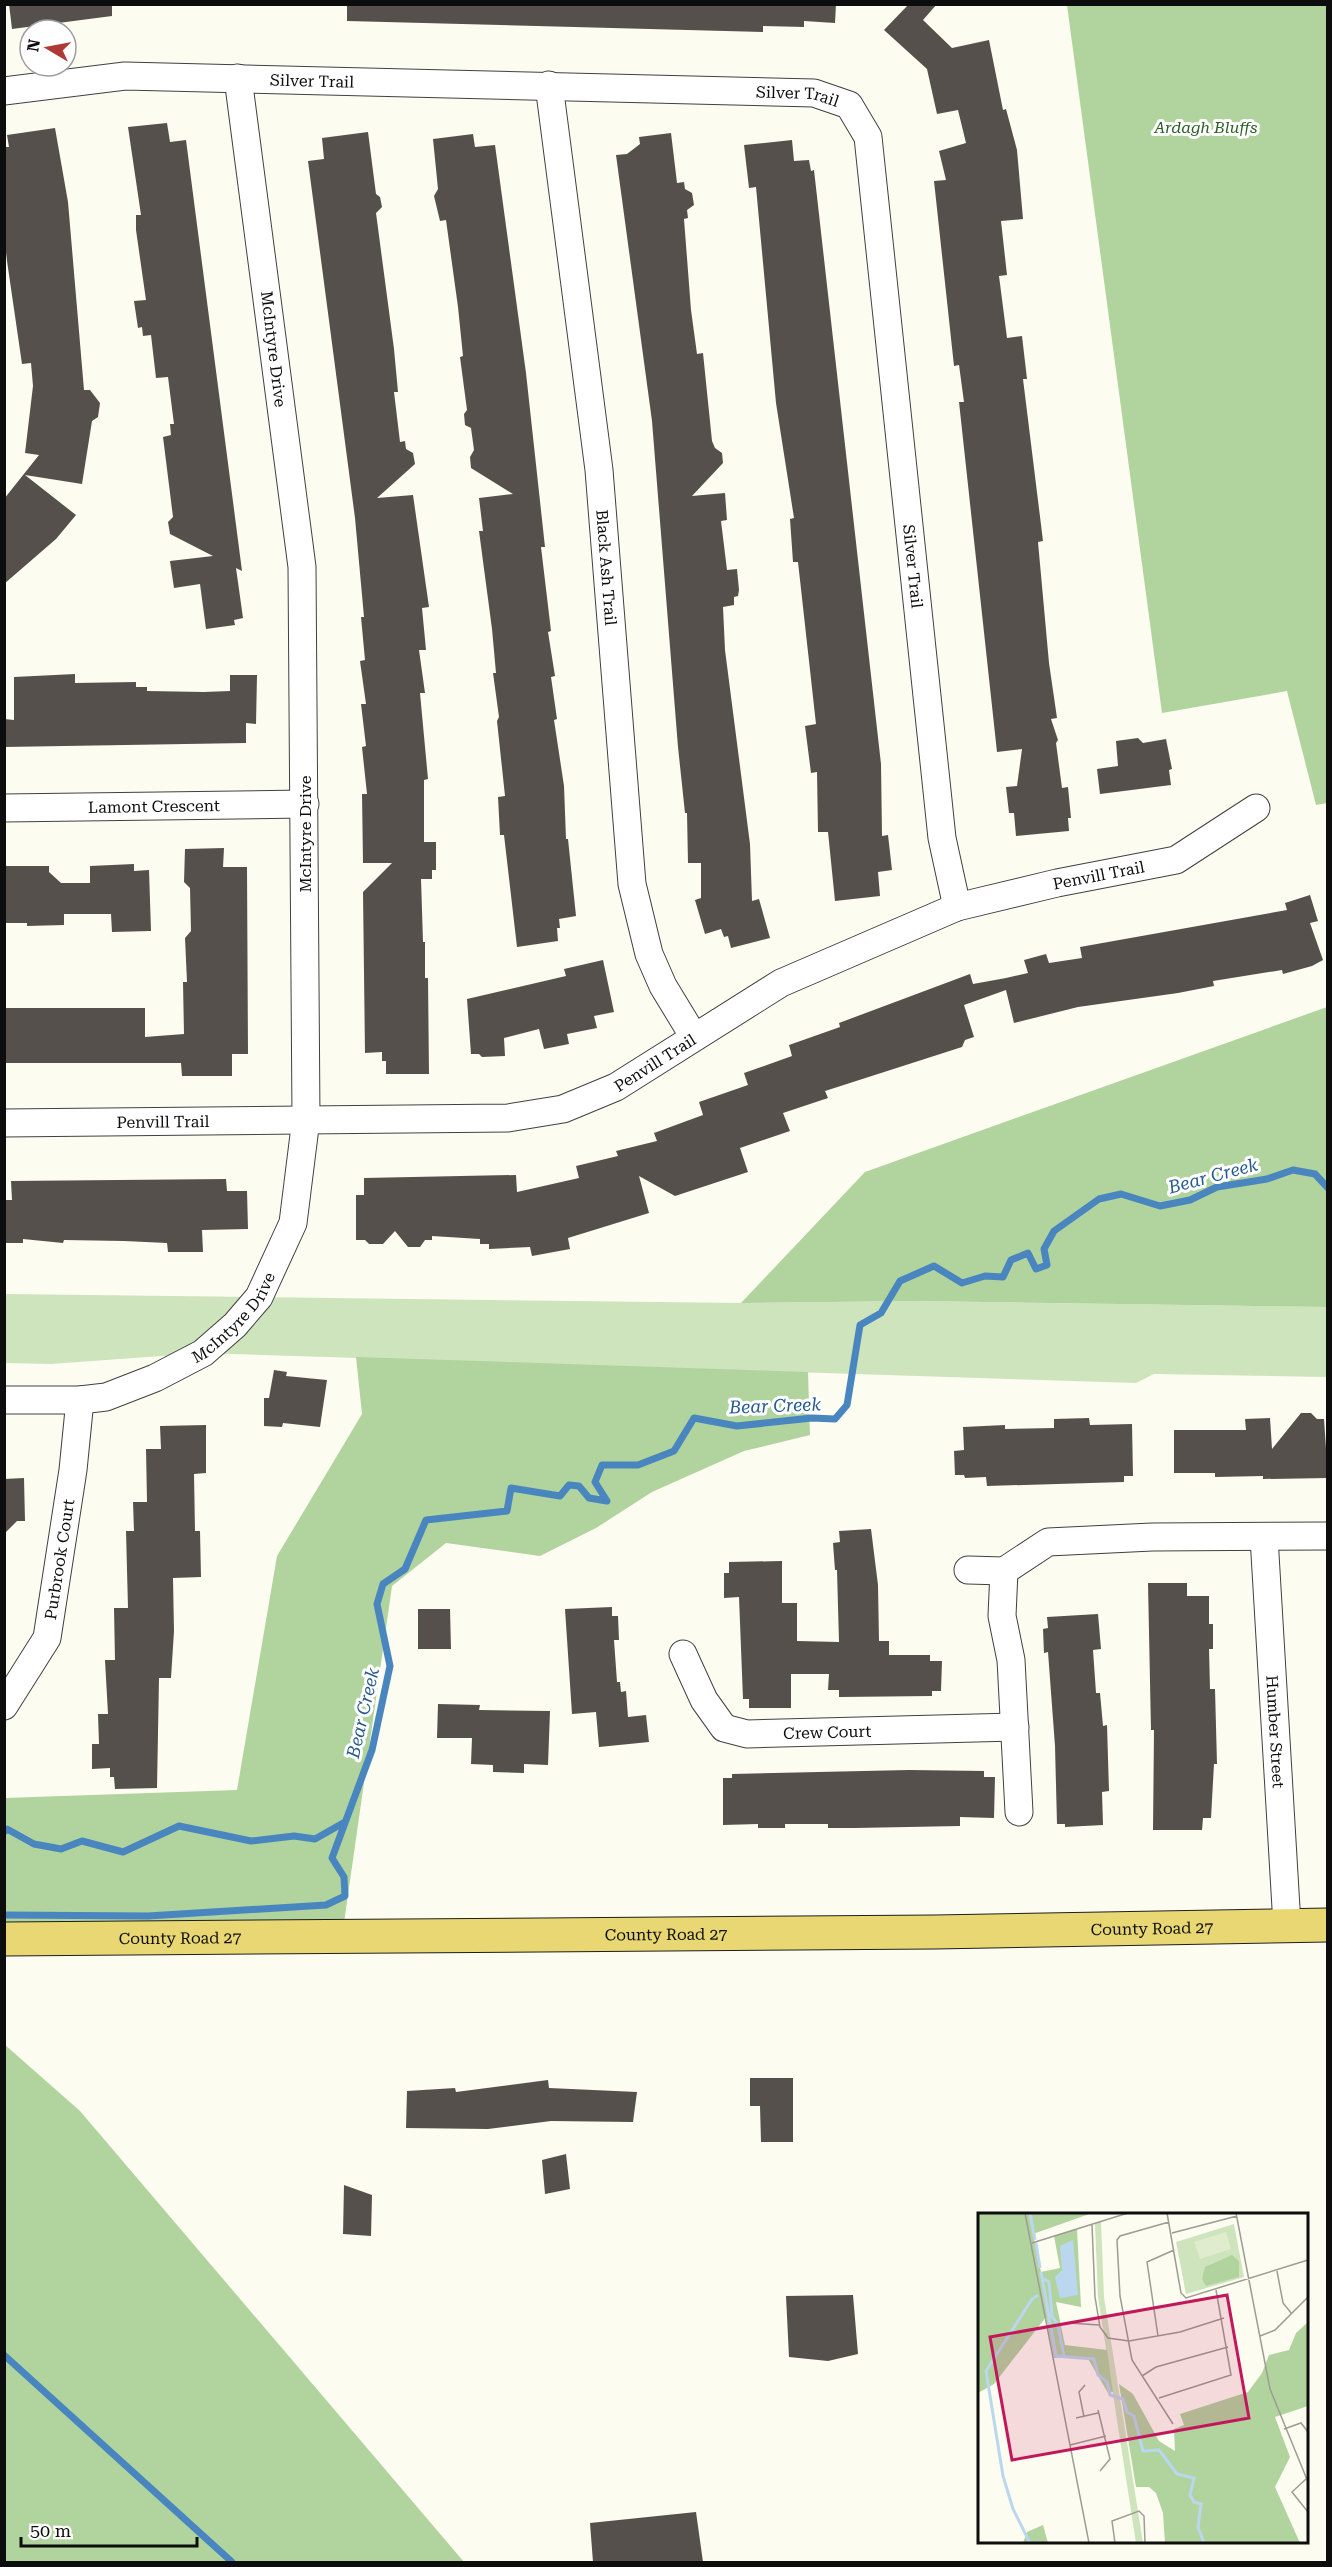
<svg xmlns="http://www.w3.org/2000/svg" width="1332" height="2567" font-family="'Roboto Serif',serif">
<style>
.green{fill:#cee4bd}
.forest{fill:#b1d39e}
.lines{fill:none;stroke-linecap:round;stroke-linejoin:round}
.stream{stroke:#4985be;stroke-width:7}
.building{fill:#55504b}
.minor-casing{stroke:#404040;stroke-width:29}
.major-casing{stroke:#1e1e1e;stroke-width:35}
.minor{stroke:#fff;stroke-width:27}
.major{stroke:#e9d773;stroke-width:33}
.labels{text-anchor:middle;stroke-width:6;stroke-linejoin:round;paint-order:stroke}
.street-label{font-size:16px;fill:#0d0d0d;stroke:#fff}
.park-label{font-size:16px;font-style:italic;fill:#2c5e25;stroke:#fff}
.water-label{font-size:18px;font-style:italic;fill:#245992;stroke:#fff}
.inset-river{fill:none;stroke:#bad7ef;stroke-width:3}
.inset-road{fill:none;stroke:#9d9c95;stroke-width:1.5}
.view{fill:#c2185b;fill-opacity:0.15;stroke:#c2185b;stroke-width:3}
.inset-edge{fill:none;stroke:#0d0d0d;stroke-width:3}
</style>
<rect width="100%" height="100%" fill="#fdfcf0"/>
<path class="green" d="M 5,1294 L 741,1303 L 919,1301 L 1328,1307 L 1327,1377 L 1154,1374 L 1136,1383 L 203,1353 L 51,1364 L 5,1363 Z"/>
<path class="forest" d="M 1067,5 L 1327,5 L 1327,803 L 1316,805 L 1287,691 L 1162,713 Z
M 1327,1007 L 1327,1307 L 919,1301 L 741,1303 L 865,1172 Z
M 356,1357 L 808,1372 L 810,1435 L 744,1451 L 652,1492 L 596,1528 L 540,1556 L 446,1543 L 392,1586 L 342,1937 L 5,1939 L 4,1798 L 237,1790 L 277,1556 L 362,1414 Z
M 4,2044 L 80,2111 L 464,2562 L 5,2562 Z"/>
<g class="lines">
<path class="stream" d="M 4,1832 L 7,1829 L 34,1844 L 61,1849 L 82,1841 L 123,1852 L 179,1826 L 251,1841 L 294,1836 L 315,1839 L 345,1822
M 4,1915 L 148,1916 L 326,1905 L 345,1896 L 344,1877 L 332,1858 L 372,1750 L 390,1666 L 377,1604 L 383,1584 L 405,1569 L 426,1520 L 507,1511 L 511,1488 L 560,1496 L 569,1485 L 579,1486 L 589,1498 L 607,1501 L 595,1482 L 602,1465 L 638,1465 L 674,1451 L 694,1418 L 737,1426 L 812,1418 L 835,1419 L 847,1405 L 860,1325 L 881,1313 L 900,1281 L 934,1266 L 962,1283 L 985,1276 L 1003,1277 L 1011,1260 L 1028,1253 L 1036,1269 L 1047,1265 L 1044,1249 L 1054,1231 L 1099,1199 L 1121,1194 L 1160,1206 L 1190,1200 L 1217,1187 L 1267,1179 L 1293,1170 L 1315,1174 L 1328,1188
M 4,2355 L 232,2562"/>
</g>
<path class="building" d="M 9,4 L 112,4 L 112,16 L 12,29 Z
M 347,4 L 836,4 L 835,23 L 804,21 L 804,27 L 763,26 L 763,32 L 347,21 Z
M 909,4 L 937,4 L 923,20 L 952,48 L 989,40 L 1003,110 L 1006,109 L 1017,150 L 1023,219 L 1001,221 L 1007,275 L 999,276 L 1007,338 L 1022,336 L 1027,379 L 1023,379 L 1043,541 L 1038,542 L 1049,663 L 1057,718 L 1051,719 L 1058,740 L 1056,743 L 1062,788 L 1068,787 L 1071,818 L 1068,818 L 1069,831 L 1016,836 L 1014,813 L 1009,813 L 1006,787 L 1017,786 L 1022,749 L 997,752 L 959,402 L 964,402 L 959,365 L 954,366 L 934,181 L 946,180 L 939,151 L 966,143 L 958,110 L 937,114 L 927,69 L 884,30 Z
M 167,123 L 170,142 L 186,140 L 242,571 L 236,568 L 243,618 L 234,620 L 235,625 L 206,629 L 200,584 L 174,588 L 170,561 L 213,556 L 170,534 L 168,522 L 173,517 L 163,437 L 171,435 L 170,424 L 174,424 L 168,377 L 156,378 L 151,335 L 143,336 L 142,327 L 138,328 L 134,301 L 146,300 L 136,230 L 136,215 L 141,215 L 128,127 Z
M 55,128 L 68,202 L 84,390 L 90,390 L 100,403 L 98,417 L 92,421 L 82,484 L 25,475 L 76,515 L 56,539 L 4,584 L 4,499 L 39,455 L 25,453 L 33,386 L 31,363 L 22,364 L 7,261 L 4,235 L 4,147 L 9,147 L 7,135 Z
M 368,132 L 376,194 L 380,197 L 382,207 L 376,213 L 394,349 L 398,392 L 394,392 L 400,442 L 405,441 L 406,449 L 413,453 L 415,464 L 377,498 L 413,495 L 429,607 L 422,608 L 426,650 L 419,650 L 425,693 L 420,693 L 428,779 L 424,780 L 424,842 L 436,842 L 436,870 L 432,870 L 432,879 L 421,879 L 423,942 L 425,942 L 425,978 L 428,978 L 429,1074 L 386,1074 L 386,1061 L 382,1061 L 382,1052 L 365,1053 L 363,892 L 392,863 L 363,863 L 362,794 L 367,794 L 362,747 L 366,746 L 361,704 L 366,704 L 360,661 L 365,660 L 361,617 L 364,617 L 355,518 L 308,161 L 324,159 L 322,138 Z
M 671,133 L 677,183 L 684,182 L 685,189 L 692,193 L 694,205 L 687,210 L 688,218 L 684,219 L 691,310 L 697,354 L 703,353 L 712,441 L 715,448 L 722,453 L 723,463 L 692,496 L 725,493 L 727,520 L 721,521 L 727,570 L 737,569 L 739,590 L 738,596 L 734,597 L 734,605 L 723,607 L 725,650 L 750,844 L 752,901 L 759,899 L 770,938 L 731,948 L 728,936 L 724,937 L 721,929 L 705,934 L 695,900 L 701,898 L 701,863 L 688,863 L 687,813 L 685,813 L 678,747 L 652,421 L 616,155 L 627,154 L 640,144 L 639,137 Z
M 473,134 L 475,147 L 495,145 L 526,373 L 545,547 L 541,547 L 551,631 L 548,632 L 555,676 L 551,677 L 557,719 L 554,720 L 564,786 L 566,839 L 568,839 L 576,916 L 559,919 L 560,928 L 557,928 L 558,941 L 517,947 L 504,835 L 500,835 L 498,797 L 505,796 L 497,721 L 499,717 L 493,673 L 496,673 L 492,629 L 479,531 L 483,531 L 479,498 L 513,494 L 471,468 L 470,457 L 474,450 L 471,428 L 465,425 L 464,414 L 467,410 L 460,357 L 463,356 L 458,307 L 446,220 L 440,221 L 434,196 L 438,189 L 433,139 Z
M 792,140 L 794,161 L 809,160 L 811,171 L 814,170 L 881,764 L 882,836 L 888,835 L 892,870 L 878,872 L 880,896 L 835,901 L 828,832 L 818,832 L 817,772 L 811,773 L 805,726 L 816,724 L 798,562 L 793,562 L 790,519 L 794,518 L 776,403 L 756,187 L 749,188 L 744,145 Z
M 75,674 L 75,683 L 136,682 L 136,687 L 147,687 L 147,691 L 204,692 L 230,691 L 230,675 L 257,675 L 256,724 L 246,723 L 246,743 L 4,747 L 4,719 L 14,720 L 14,677 Z
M 1138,738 L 1143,743 L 1166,739 L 1172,769 L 1169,770 L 1171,785 L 1100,794 L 1097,769 L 1118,766 L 1116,741 Z
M 224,848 L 223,867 L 247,867 L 248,1054 L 232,1054 L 232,1076 L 182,1076 L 181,1063 L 4,1063 L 4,1008 L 145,1008 L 145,1037 L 184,1034 L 183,982 L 187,982 L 185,938 L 191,931 L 190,888 L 184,882 L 185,849 Z
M 134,864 L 134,871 L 149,870 L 151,931 L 112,932 L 111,914 L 64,914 L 64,925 L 27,926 L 27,923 L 4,923 L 4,866 L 49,866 L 49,872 L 61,883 L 90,883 L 90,866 Z
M 1310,895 L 1318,921 L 1310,923 L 1323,960 L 1312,966 L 1283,974 L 1282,970 L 1213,981 L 1214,986 L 1178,993 L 1078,1007 L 1014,1023 L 1006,990 L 964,1005 L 974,1037 L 965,1040 L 962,1047 L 825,1091 L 828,1098 L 783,1113 L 790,1131 L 740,1148 L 748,1172 L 675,1196 L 639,1176 L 649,1213 L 568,1238 L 570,1249 L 532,1256 L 530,1247 L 489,1249 L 489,1244 L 480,1244 L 480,1239 L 432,1236 L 432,1240 L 425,1240 L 420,1247 L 408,1247 L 395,1231 L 383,1244 L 369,1244 L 365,1240 L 356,1240 L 356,1195 L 364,1195 L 364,1178 L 516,1175 L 517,1192 L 579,1178 L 576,1166 L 618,1156 L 616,1151 L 657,1141 L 654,1133 L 703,1115 L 699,1102 L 748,1085 L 744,1073 L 792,1056 L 789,1045 L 840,1027 L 839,1023 L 970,974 L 973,984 L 1006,978 L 1028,973 L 1024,960 L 1046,954 L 1049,963 L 1082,958 L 1080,947 L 1287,910 L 1285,903 Z
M 603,960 L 614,1012 L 594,1016 L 597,1028 L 567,1034 L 569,1044 L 544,1049 L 539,1029 L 504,1038 L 505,1056 L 482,1057 L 479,1054 L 471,1054 L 467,999 L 566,976 L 564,969 Z
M 226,1179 L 227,1191 L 247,1191 L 248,1229 L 202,1230 L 203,1252 L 168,1252 L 167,1243 L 124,1241 L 64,1240 L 63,1243 L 23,1239 L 23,1243 L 4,1243 L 4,1200 L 12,1200 L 11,1181 Z
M 274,1370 L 287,1372 L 286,1376 L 327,1380 L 320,1427 L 283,1423 L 282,1427 L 264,1426 L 264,1398 L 269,1398 Z
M 1301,1413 L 1311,1413 L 1317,1419 L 1324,1419 L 1328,1478 L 1263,1479 L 1263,1476 L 1215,1477 L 1215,1473 L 1174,1473 L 1174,1430 L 1246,1430 L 1245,1419 L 1270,1418 L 1272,1449 Z
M 1089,1418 L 1090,1425 L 1132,1424 L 1133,1476 L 1124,1476 L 1124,1482 L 987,1486 L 986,1477 L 965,1478 L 964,1475 L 955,1475 L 954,1451 L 964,1450 L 963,1427 L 1005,1425 L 1005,1429 L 1054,1428 L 1054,1419 Z
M 206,1425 L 206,1473 L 194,1474 L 195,1531 L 200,1531 L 201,1577 L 173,1578 L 174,1631 L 171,1678 L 159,1678 L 157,1788 L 115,1789 L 114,1777 L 110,1777 L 110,1768 L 92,1769 L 92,1744 L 99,1744 L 98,1714 L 108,1714 L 105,1660 L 115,1660 L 114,1608 L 128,1608 L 126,1531 L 134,1531 L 133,1502 L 147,1502 L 146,1449 L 161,1449 L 160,1426 Z
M 24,1478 L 25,1521 L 17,1521 L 4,1534 L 4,1479 Z
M 871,1529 L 878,1585 L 879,1641 L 889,1641 L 889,1655 L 930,1655 L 930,1661 L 942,1661 L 941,1691 L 932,1691 L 932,1696 L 839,1697 L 839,1690 L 828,1690 L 829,1674 L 791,1674 L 791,1708 L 749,1708 L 749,1699 L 743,1699 L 739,1597 L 724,1598 L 724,1573 L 729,1573 L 729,1562 L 782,1561 L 782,1603 L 797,1603 L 797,1641 L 839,1642 L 837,1570 L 835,1570 L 833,1543 L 840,1542 L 839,1531 Z
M 1148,1583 L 1187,1583 L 1187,1596 L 1209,1596 L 1209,1624 L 1213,1624 L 1213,1649 L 1209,1649 L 1210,1689 L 1215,1689 L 1217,1764 L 1214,1764 L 1211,1818 L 1203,1818 L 1202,1830 L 1153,1830 L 1154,1730 L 1151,1730 Z
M 612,1607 L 612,1616 L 618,1616 L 619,1640 L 614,1640 L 617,1682 L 620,1682 L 621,1692 L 626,1691 L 628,1717 L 646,1715 L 649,1742 L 599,1747 L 596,1712 L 572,1714 L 565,1609 Z
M 418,1609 L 450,1609 L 451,1649 L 418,1649 Z
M 1098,1614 L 1101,1649 L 1093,1650 L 1096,1693 L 1100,1693 L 1103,1726 L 1107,1725 L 1109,1791 L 1102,1792 L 1103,1825 L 1065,1827 L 1065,1824 L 1057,1824 L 1055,1746 L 1048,1652 L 1044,1653 L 1043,1629 L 1048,1628 L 1047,1617 Z
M 438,1704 L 480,1705 L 479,1710 L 550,1711 L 548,1765 L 524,1764 L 524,1773 L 493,1772 L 493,1765 L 471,1764 L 472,1738 L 437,1738 Z
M 909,1770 L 984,1771 L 984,1777 L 995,1777 L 994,1818 L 960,1817 L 960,1826 L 855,1828 L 828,1828 L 828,1824 L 785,1824 L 785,1828 L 758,1828 L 758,1824 L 723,1825 L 723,1778 L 732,1778 L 732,1774 Z
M 750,2078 L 793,2078 L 793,2142 L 761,2142 L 760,2106 L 750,2106 Z
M 548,2080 L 549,2088 L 637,2092 L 633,2122 L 551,2121 L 488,2129 L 406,2128 L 407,2091 L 455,2088 L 456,2092 Z
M 566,2154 L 570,2189 L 545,2194 L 542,2160 Z
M 344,2185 L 372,2195 L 371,2236 L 343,2234 Z
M 853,2295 L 858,2354 L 828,2361 L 789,2357 L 786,2296 Z
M 696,2512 L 703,2562 L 593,2562 L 590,2523 Z"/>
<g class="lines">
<defs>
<g id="minor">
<path id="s1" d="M 549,85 L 599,470 L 632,884 L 649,954 L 663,986 L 694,1037"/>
<path id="s2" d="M 4,91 L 125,76 L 814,93 L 849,105 L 868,137 L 942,838 L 957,907"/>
<path id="s3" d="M 4,808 L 305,804"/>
<path id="s4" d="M 4,1123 L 508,1118 L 563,1109 L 616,1087 L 781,983 L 957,907 L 1057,883 L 1176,860 L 1256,808"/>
<path id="s5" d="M 4,1400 L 80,1400 L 106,1397 L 155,1378 L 203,1353 L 235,1325 L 259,1297 L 293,1223 L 306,1119 L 302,567 L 238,78"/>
<path id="s6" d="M 1264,1537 L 1287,1925"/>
<path d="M 968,1570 L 1004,1571 L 1048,1542 L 1152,1537 L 1328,1536"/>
<path d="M 1004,1571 L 1002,1616 L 1011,1660 L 1019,1812"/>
<path id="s7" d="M 683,1654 L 704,1700 L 724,1728 L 747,1734 L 1015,1727"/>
<path id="s8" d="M 4,1706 L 47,1638 L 73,1470 L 80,1400"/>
</g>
<g id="major">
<path id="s9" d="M 4,1939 L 935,1932 L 1328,1925"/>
</g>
</defs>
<use href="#minor" class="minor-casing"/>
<use href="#major" class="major-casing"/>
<use href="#minor" class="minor"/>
<use href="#major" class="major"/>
</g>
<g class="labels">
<g class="street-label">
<text dy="6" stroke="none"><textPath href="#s2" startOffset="309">Silver Trail</textPath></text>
<text dy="6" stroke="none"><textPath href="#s2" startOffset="795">Silver Trail</textPath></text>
<text transform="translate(274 349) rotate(83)" y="6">McIntyre Drive</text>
<text dy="6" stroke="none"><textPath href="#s2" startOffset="1317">Silver Trail</textPath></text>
<text dy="6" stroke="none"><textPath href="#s1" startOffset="486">Black Ash Trail</textPath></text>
<text dy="6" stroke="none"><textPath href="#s3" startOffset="150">Lamont Crescent</textPath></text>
<text transform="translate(305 834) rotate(-90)" y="6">McIntyre Drive</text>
<text dy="6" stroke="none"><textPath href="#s4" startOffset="1149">Penvill Trail</textPath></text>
<text dy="6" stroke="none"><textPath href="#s4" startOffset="663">Penvill Trail</textPath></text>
<text dy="6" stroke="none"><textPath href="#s4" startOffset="159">Penvill Trail</textPath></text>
<text dy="6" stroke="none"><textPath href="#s5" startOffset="256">McIntyre Drive</textPath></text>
<text dy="6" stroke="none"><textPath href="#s8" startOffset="160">Purbrook Court</textPath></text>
<text dy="6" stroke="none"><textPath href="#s6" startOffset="195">Humber Street</textPath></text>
<text dy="6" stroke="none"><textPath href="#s7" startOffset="189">Crew Court</textPath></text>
<text dy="6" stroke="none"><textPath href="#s9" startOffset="1148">County Road 27</textPath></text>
<text dy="6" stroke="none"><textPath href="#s9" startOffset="662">County Road 27</textPath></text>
<text dy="6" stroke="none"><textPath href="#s9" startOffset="176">County Road 27</textPath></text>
</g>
<g class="park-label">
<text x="1206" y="133">Ardagh Bluffs</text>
</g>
<g class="water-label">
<text transform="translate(1213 1176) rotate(-15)" y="6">Bear Creek</text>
<text transform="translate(775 1406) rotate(-2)" y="6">Bear Creek</text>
<text transform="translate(363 1713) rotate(-77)" y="6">Bear Creek</text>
</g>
</g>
<g transform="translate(978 2213)">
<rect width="330" height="330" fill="#fdfcf0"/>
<path d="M 123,8 L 126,84 L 165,330 L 158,330 L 120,84 L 117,11 ZM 256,11 L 266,64 L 208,81 L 198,29 Z" fill="#cee4bd"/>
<path d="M 0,0 L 114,0 L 55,21 L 63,59 L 82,55 L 76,23 L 99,16 L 103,94 L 78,89 L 87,132 L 129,137 L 135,179 L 130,180 L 109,144 L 76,145 L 68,104 L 16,171 L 0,180 ZM 254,42 L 261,48 L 261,64 L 228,73 L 224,66 L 227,54 ZM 330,109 L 330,193 L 297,204 L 312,244 L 297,274 L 322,330 L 187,330 L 185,300 L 178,280 L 171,274 L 158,274 L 141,171 L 155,181 L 181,228 L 197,238 L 196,216 L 206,212 L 202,201 L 270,179 L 284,160 L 291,142 L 311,137 L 318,120 ZM 65,312 L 70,330 L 45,330 L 49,319 Z" fill="#b1d39e"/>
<path d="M 248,19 L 253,36 L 222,46 L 216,29 Z" fill="#dfeccd"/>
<path d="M 95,27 L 100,82 L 82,85 L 77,64 L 84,57 L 82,33 Z" fill="#bad7ef"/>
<path class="inset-river" d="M 52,0 L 57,27M 58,30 L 62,55M 63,59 L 78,143 L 116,146 L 120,162 L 129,169 L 132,182 L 145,186 L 149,199 L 156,203 L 165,238 L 181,237 L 199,261 L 216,265 L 212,282 L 216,289 L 223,291 L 220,314 L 226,330M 64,65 L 71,69 L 74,103 L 80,112 L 86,143M 52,330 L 35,296 L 25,263 L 8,158 L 54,86 L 60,82"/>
<path class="inset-road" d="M 47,0 L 111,330M 189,0 L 203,80 L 208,85 L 330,47M 258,0 L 292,176 L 330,269M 191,9 L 142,23 L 139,27 L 142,83 L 154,147 L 195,211M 114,12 L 117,84 L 122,114 L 130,125 L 151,128 L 202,119 L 246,105M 194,20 L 259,3M 54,30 L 150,0M 299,58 L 305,90 L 314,101M 91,110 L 121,112M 180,123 L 169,49 L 196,37M 282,123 L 297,117 L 330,84M 164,163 L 178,154 L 250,134M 181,185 L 253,162 L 238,77M 120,197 L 132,246 L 122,258M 106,204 L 101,179 L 107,172M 98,205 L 120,200M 306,216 L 323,210 L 330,219M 92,232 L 128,223M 328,266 L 314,279 L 330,299M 137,330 L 134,308 L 161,298 L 166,303 L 167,330"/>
<path class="view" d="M 249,82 L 271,205 L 34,247 L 12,124 Z"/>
<rect width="330" height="330" class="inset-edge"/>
</g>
<rect width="1332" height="2567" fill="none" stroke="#0d0d0d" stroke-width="12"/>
<g transform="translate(48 48) rotate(280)"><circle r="28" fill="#ffffff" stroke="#9e9e9e" stroke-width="1.5"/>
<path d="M0-4.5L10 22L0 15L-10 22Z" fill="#ae3935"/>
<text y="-9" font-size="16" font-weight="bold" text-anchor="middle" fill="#0d0d0d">N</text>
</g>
<path d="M21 2537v9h176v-9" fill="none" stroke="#0d0d0d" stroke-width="3"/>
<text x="30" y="2537" font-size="18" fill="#0d0d0d" stroke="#ffffff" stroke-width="4.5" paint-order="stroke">50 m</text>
</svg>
